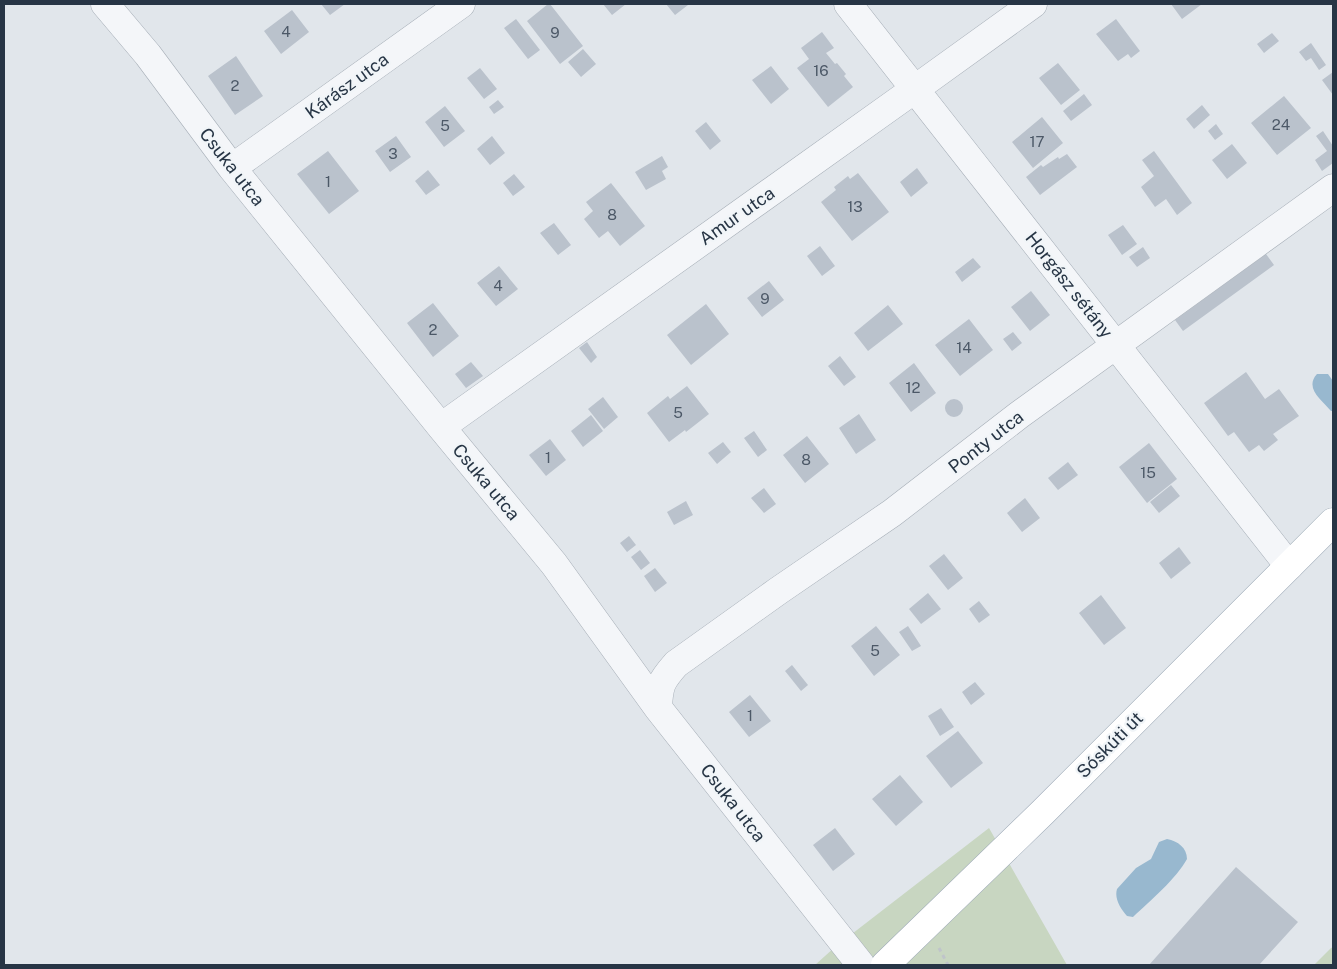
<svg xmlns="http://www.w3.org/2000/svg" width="1337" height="969" font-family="'Public Sans',sans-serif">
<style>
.green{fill:#c8d6c1}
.water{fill:#98b8cf}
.building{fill:#bac2cc}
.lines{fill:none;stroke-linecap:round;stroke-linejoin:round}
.minor-casing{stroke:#a5adb6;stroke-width:29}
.major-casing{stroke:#9fabb8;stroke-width:29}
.path{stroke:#bfc4ca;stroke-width:3;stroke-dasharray:4 4;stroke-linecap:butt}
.minor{stroke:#f4f6f9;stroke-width:28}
.major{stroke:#fff;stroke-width:28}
.labels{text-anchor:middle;stroke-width:4.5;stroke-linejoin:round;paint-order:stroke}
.number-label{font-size:15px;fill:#4c5867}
.street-label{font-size:18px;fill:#273545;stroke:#f1f5f8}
</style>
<rect width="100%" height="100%" fill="#e1e6eb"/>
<path class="green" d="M 989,828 L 1067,965 L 815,965 L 835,947 Z
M 1333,947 L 1333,965 L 1314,965 L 1331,948 Z"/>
<path class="water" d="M 1317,374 L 1328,374 L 1333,381 L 1333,411 L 1331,411 C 1322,400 1304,388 1317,374 Z
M 1167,839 C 1178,841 1187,848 1187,859 C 1177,878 1149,902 1133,917 L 1127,916 C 1121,909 1114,899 1117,889 L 1136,868 L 1151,859 L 1159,842 Z"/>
<path class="building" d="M 321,4 L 345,4 L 330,15 Z
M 548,4 L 550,4 L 583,46 L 560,64 L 527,21 Z
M 603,4 L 626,4 L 612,15 Z
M 666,4 L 687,4 L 688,5 L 675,15 Z
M 1171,4 L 1202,4 L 1182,19 Z
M 292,10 L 309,32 L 281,54 L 264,31 Z
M 516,19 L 540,50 L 528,59 L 504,28 Z
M 1116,19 L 1140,51 L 1131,58 L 1128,54 L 1118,61 L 1096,34 Z
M 822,32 L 834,48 L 826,53 L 835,64 L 837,63 L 846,74 L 844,76 L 853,87 L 828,107 L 797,68 L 809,59 L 801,48 Z
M 1272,33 L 1279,41 L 1264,53 L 1257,44 Z
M 1311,43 L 1326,65 L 1319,70 L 1311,58 L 1306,61 L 1299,52 Z
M 583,49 L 596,64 L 581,77 L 568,62 Z
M 236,56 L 263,96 L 235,115 L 208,76 Z
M 1058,63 L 1080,90 L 1061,105 L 1039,78 Z
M 771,66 L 789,89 L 771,104 L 752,80 Z
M 480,68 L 497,89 L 484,99 L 467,78 Z
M 1333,72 L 1333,95 L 1322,80 Z
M 1084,94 L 1092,105 L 1071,121 L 1063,111 Z
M 1284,96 L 1311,128 L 1277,155 L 1251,123 Z
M 498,100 L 504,107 L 494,114 L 489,107 Z
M 1202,105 L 1210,115 L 1194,129 L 1186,119 Z
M 445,106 L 465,131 L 444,147 L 425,122 Z
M 1042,117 L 1063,143 L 1033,168 L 1012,142 Z
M 706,122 L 721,141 L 710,150 L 695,131 Z
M 1216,124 L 1223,134 L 1215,140 L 1208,131 Z
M 1323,131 L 1333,146 L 1333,163 L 1322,171 L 1315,160 L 1327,151 L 1316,136 Z
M 396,136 L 411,157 L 390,172 L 375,151 Z
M 492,136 L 505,153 L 490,165 L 477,149 Z
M 1232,144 L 1247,163 L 1227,179 L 1212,160 Z
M 328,151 L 359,191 L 329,214 L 297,174 Z
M 1154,151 L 1192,203 L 1177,215 L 1166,199 L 1155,207 L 1141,187 L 1154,176 L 1142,160 Z
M 1067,154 L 1077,167 L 1040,195 L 1026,177 L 1041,165 L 1043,167 L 1058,157 L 1059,159 Z
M 662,156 L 668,167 L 662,171 L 666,179 L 646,190 L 635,172 Z
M 917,168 L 928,183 L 911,197 L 900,182 Z
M 428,170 L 440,185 L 426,195 L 415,181 Z
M 858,173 L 889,212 L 852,241 L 821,202 L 836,190 L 834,187 L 848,176 L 850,179 Z
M 514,174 L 525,187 L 513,196 L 503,183 Z
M 611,183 L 645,226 L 620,246 L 608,231 L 599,238 L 584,219 L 593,211 L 586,202 Z
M 554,223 L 571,245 L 558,255 L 540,233 Z
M 1123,225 L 1137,244 L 1122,255 L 1108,235 Z
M 820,246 L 835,266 L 822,276 L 807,256 Z
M 1143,247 L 1150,258 L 1137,267 L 1129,257 Z
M 1266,254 L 1274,265 L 1183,331 L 1175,320 Z
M 973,258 L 981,267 L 962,282 L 955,272 Z
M 499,266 L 518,289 L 496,306 L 477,283 Z
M 769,281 L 784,300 L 762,317 L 747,298 Z
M 1031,291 L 1050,315 L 1030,331 L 1011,307 Z
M 433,303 L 459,336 L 433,357 L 407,323 Z
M 706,304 L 729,334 L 691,365 L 667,335 Z
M 888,305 L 903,324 L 868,351 L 854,333 Z
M 969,319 L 993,350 L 960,376 L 935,345 Z
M 1013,332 L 1022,343 L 1012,351 L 1003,339 Z
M 587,342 L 597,357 L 591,363 L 579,348 Z
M 840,356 L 856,377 L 844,386 L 828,366 Z
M 471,362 L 483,376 L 466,388 L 455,374 Z
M 914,363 L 936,393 L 911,412 L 889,383 Z
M 1246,372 L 1265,399 L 1279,389 L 1299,416 L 1273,434 L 1278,440 L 1264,451 L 1259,445 L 1249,452 L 1234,432 L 1228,436 L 1204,403 Z
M 687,386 L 709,414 L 686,432 L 685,430 L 669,442 L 647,413 L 668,396 L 670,399 Z
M 603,397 L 618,417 L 604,429 L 588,409 Z
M945 408a9 9 0 1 1 18 0a9 9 0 1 1-18 0Z
M 859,414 L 876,440 L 856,454 L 839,428 Z
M 591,415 L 603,431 L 583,447 L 571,431 Z
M 754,431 L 767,450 L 758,457 L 744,438 Z
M 807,436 L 829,464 L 805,483 L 783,455 Z
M 550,439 L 566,460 L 546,476 L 529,455 Z
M 723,442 L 731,452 L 717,464 L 708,453 Z
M 1149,443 L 1177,479 L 1147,503 L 1119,467 Z
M 1068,462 L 1078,475 L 1058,490 L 1048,478 Z
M 1171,485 L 1180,496 L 1159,513 L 1150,502 Z
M 764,488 L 776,504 L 764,513 L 751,498 Z
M 1025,498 L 1040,518 L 1022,532 L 1007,513 Z
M 686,501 L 693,515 L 674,525 L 667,512 Z
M 629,536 L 636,545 L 627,552 L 620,543 Z
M 1179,547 L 1191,563 L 1171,579 L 1159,563 Z
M 640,550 L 650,563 L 641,570 L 631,557 Z
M 944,554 L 963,578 L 948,590 L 929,566 Z
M 655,568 L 667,583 L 655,592 L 644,576 Z
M 928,593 L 941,609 L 921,624 L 909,609 Z
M 1101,595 L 1126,628 L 1104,645 L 1079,613 Z
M 979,601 L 990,615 L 979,623 L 969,609 Z
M 876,626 L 900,655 L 874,676 L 851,646 Z
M 908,626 L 921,646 L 912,651 L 899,632 Z
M 792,665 L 808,685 L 801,691 L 785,671 Z
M 975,682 L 985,694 L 971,705 L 962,692 Z
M 750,695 L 771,721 L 749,737 L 729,712 Z
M 941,708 L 954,727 L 940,736 L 928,716 Z
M 958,731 L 983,763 L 951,788 L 926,756 Z
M 900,775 L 923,802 L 896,826 L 872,799 Z
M 835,828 L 855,854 L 833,871 L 813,845 Z
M 1236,867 L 1298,922 L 1259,965 L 1149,965 Z"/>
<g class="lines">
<defs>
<path id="minor" d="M 105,4 L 148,55 L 232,168 L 441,427 L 554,564 L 658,708 L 861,965
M 848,4 L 1289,566
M 232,168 L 461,4
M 441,427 L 915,89 L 1033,4
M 658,708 C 659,685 661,681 676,664 L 778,591 L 892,513 L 1019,415 L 1333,188"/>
<path id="major" d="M 885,965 L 1043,812 L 1333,522"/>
</defs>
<use href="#minor" class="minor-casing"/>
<use href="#major" class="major-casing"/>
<path class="path" d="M 939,948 L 948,965"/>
<use href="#minor" class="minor"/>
<use href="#major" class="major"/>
</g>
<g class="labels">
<g class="number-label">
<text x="286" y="37">4</text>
<text x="555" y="38">9</text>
<text x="821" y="76">16</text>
<text x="235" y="91">2</text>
<text x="1281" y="130">24</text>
<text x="445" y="131">5</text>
<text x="1037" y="147">17</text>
<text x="393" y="159">3</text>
<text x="328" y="187">1</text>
<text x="855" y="212">13</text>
<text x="612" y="220">8</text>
<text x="498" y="291">4</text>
<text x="765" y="304">9</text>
<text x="433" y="335">2</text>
<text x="964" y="353">14</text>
<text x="913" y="393">12</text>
<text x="678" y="418">5</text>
<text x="548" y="463">1</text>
<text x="806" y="465">8</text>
<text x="1148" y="478">15</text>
<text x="875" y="656">5</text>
<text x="750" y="721">1</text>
</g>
<g class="street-label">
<text transform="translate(347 86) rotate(-36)" y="6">Kárász utca</text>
<text transform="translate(232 167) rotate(52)" y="6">Csuka utca</text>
<text transform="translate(737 216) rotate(-35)" y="6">Amur utca</text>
<text transform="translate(1069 285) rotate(52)" y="6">Horgász sétány</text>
<text transform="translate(986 442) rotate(-38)" y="6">Ponty utca</text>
<text transform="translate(486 482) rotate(50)" y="6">Csuka utca</text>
<text transform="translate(1110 745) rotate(-45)" y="6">Sóskúti út</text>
<text transform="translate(733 803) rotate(52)" y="6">Csuka utca</text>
</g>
</g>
<rect width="1337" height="969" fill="none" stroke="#273545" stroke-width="10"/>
</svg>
